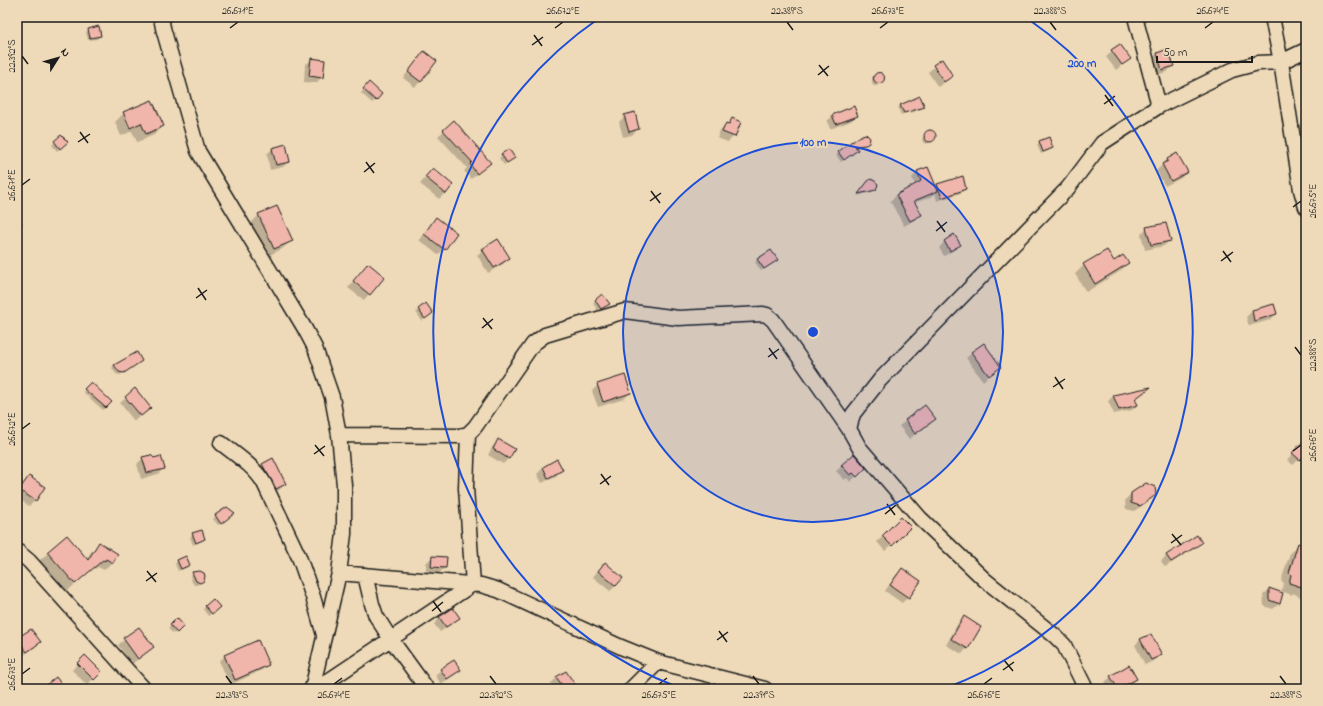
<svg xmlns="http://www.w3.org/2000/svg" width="1323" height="706" font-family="'Indie Flower',sans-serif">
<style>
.shadow{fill:#0003}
.building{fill:#f1b6ab;stroke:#1c1c1c}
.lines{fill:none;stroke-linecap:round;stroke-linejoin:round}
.minor-casing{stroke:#1c1c1c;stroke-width:17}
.minor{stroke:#eedab8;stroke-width:14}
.ticks{fill:none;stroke:#1c1c1c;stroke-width:1.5}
.ring{fill:none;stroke:#1d4ed8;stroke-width:2}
.centre{fill:#1d4ed8;stroke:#eedab8;stroke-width:2}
.ring-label{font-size:12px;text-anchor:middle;font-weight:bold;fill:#1d4ed8;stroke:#eedab8;stroke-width:4;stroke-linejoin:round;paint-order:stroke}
.neatline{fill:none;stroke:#1c1c1c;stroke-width:1.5}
.ticks-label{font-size:10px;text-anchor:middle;fill:#1c1c1c}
</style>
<rect width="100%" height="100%" fill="#eedab8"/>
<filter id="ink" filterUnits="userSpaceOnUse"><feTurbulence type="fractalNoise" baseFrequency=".025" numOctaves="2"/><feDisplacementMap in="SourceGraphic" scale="8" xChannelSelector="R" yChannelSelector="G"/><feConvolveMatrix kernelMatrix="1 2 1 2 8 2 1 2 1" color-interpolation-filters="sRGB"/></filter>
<g filter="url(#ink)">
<path class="shadow" d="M 89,30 L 100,36 L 97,39 L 88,40 L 86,32 Z
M 1112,51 L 1129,59 L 1116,70 L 1106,57 Z
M 424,53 L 421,81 L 415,87 L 403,78 Z
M 1157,54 L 1173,66 L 1167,72 L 1156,75 L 1151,59 Z
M 311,60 L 322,77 L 316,83 L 304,82 L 305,65 Z
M 942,61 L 952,75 L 938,87 L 928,72 Z
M 877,74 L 880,74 L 883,77 L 883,79 L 877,86 L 874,86 L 872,84 L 872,78 Z
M 369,84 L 381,94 L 372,103 L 361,93 Z
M 901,105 L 924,106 L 921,109 L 911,113 L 910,111 L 901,115 L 898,108 Z
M 124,113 L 162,126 L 154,135 L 137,142 L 132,131 L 121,136 L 115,122 Z
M 625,116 L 638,129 L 632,135 L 623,137 L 619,122 Z
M 833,116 L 856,116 L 851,121 L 830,129 L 827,121 Z
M 732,120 L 734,136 L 728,142 L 717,138 L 720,130 Z
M 444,131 L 490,163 L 471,179 L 464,171 L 467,168 L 438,136 Z
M 931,132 L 934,133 L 935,136 L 934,139 L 927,144 L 923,142 L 922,139 L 926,133 Z
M 61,136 L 67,142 L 57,151 L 52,145 Z
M 862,136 L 867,143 L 864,146 L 855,148 L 854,152 L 841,162 L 836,155 Z
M 1048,138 L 1052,148 L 1050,150 L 1041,154 L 1037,145 L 1039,142 Z
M 273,148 L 289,161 L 283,167 L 270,170 L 267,154 Z
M 509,150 L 511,160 L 504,165 L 499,158 Z
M 1168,159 L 1186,172 L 1181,178 L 1165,186 L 1156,171 Z
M 927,168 L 935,187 L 937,185 L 965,189 L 961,193 L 937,201 L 935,193 L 931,197 L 914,203 L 920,215 L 915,220 L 904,226 L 890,201 L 896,196 L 915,185 L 912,178 L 917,172 Z
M 427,176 L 445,193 L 439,199 L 420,184 Z
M 865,185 L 875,189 L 872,192 L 857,196 Z
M 17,215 L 23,224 L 17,229 Z
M 259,215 L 291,241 L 282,249 L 265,257 L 250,224 Z
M 436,218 L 444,249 L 438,255 L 419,240 Z
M 1147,228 L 1170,240 L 1164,246 L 1145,250 L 1141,234 Z
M 954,236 L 960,245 L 954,250 L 944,256 L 939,248 L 944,242 Z
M 483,250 L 509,258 L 503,264 L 488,273 L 477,255 Z
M 758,259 L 774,263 L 761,271 L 755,262 Z
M 1113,262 L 1128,263 L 1119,272 L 1086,292 L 1075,274 L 1084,265 Z
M 362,270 L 369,294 L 364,300 L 348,288 Z
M 602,296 L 608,304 L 598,311 L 593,303 Z
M 1273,305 L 1276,314 L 1270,320 L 1249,326 L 1246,317 L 1252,311 Z
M 419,310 L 429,315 L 422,321 L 416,312 Z
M 972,353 L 1000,366 L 983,381 L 966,358 Z
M 138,363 L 120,375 L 116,374 L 112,368 L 114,365 Z
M 91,383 L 111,402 L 103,410 L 83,392 Z
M 598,385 L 630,393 L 624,399 L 598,407 L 592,391 Z
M 1148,389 L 1134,399 L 1137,405 L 1132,410 L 1114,414 L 1108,401 L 1113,396 Z
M 126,398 L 150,408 L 134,421 L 120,403 Z
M 925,406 L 934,419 L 929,425 L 909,439 L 899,426 Z
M 1306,440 L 1306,452 L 1293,465 L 1287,460 Z
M 499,441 L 508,459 L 503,464 L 488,455 L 493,446 Z
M 143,458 L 164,468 L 158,474 L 141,479 L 137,464 Z
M 273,459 L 285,484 L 279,490 L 270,494 L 257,470 L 262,465 Z
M 557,461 L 562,470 L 556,476 L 542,483 L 537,474 L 543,468 Z
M 842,466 L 859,474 L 850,482 L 847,478 L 844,480 L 836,471 Z
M 29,477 L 44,487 L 35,501 L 29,506 L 17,498 L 17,492 L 23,483 Z
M 1131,494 L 1155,495 L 1149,501 L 1134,511 L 1126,509 L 1125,500 Z
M 216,516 L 231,516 L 218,525 L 213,519 Z
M 901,519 L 910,527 L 885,551 L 877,542 Z
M 193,534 L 204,539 L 202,541 L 193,545 L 190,537 Z
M 67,536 L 86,559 L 91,552 L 100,543 L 112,562 L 104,570 L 98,567 L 95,569 L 94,568 L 66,592 L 39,561 Z
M 1201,543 L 1195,548 L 1165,567 L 1161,561 L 1167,555 Z
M 1298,544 L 1306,547 L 1306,600 L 1293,593 L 1292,595 L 1281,591 L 1284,583 L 1281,581 L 1290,553 Z
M 432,557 L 445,568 L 439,573 L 426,572 L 426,563 Z
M 185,558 L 189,565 L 186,568 L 178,571 L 175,564 L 177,561 Z
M 599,569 L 616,586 L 610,591 L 593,577 Z
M 902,569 L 919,581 L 908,597 L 902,603 L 885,591 L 896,575 Z
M 193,573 L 203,581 L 197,585 L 194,585 L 192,582 L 190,576 Z
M 1269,590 L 1282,594 L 1279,604 L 1273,609 L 1264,606 L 1263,595 Z
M 206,606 L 216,610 L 208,616 L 203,609 Z
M 440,618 L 458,618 L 453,623 L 440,632 L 434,624 Z
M 964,618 L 967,648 L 962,654 L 946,645 L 958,623 Z
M 177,620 L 183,626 L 174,634 L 168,629 Z
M 139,628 L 147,652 L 132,664 L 118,645 Z
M 18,639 L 39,642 L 34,648 L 21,657 L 17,652 Z
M 1141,639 L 1160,655 L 1155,660 L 1145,665 L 1135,645 Z
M 85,656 L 100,672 L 87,685 L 72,670 Z
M 225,656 L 268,665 L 262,670 L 230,685 L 219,661 Z
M 441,670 L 459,670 L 454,675 L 441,684 L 435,675 Z
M 1111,677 L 1136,679 L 1130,685 L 1123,689 L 1109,689 L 1105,682 Z
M 557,678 L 570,689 L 555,689 L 551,683 Z
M 1243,687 L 1243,689 L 1231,689 Z"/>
<path class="building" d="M 99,26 L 101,36 L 90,38 L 88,29 Z
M 1120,44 L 1131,59 L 1122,65 L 1111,50 Z
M 1168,49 L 1174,66 L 1162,70 L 1157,53 Z
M 424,51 L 437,61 L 421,82 L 408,72 Z
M 311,58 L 325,60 L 323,78 L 309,76 Z
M 942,59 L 953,76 L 944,82 L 933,65 Z
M873.5 78a5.5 5.5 0 1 1 11 0a5.5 5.5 0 1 1-11 0Z
M 369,82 L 382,94 L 376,101 L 363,89 Z
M 920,96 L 925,107 L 904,113 L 900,105 Z
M 152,100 L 164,126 L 146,134 L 141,123 L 130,128 L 123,112 Z
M 854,106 L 858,116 L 836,124 L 832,115 Z
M 635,112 L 639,129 L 629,132 L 624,115 Z
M 732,118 L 741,122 L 735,137 L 722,132 L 726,123 L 729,124 Z
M 454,120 L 491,163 L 477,174 L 470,164 L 472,162 L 443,130 Z
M924 136a6 6 0 1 1 12 0a6 6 0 1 1-12 0Z
M 866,134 L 870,138 L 869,143 L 866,145 L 855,146 L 858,150 L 844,160 L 838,152 L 852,141 L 852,142 L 862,135 Z
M 61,135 L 68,142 L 60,149 L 54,141 Z
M 1049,137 L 1053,148 L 1043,152 L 1039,141 Z
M 286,144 L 290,162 L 276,165 L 272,148 Z
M 509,149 L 515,158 L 507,163 L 501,154 Z
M 1177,153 L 1188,172 L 1171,181 L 1162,164 L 1168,161 L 1167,159 Z
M 928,167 L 938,191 L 914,201 L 922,215 L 910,221 L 896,195 L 921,181 L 917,171 Z
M 433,168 L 453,185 L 446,194 L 425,177 Z
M 963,176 L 966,189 L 942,198 L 937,184 Z
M 871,179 L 875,181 L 878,184 L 876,190 L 858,194 L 868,181 Z
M 277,206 L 293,241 L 274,249 L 258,214 Z
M 436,217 L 457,233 L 445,250 L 424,234 Z
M 1166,223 L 1171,241 L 1151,245 L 1146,227 Z
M 954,234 L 961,245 L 950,251 L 944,241 Z
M 498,239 L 510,258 L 494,268 L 482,249 Z
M 771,250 L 778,260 L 764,269 L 757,259 Z
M 1107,250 L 1114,261 L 1123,255 L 1129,263 L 1095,284 L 1083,264 Z
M 368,263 L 385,277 L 370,295 L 353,281 Z
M 602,294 L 610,304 L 601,309 L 595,300 Z
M 426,303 L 433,313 L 425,319 L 418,309 Z
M 1274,304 L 1277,314 L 1254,321 L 1252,310 Z
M 984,343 L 1001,367 L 989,376 L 971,352 Z
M 137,352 L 142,361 L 124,373 L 119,372 L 114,365 Z
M 625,375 L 631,393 L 603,402 L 597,384 Z
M 91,382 L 112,402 L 106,408 L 84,389 Z
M 1151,387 L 1135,399 L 1138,405 L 1119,410 L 1113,395 Z
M 135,388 L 151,408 L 141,416 L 125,397 Z
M 925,405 L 936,419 L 915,434 L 905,420 Z
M 1306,438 L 1306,454 L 1300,460 L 1292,453 Z
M 498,439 L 515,449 L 509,459 L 493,449 Z
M 854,454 L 866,468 L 857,477 L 853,473 L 850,475 L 841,465 Z
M 151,455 L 154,458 L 161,456 L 165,469 L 147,473 L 142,457 Z
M 273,458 L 286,484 L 276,489 L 262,464 Z
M 557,459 L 563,470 L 548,478 L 543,467 Z
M 29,476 L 45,487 L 36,501 L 19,490 Z
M 1146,483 L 1155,487 L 1156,495 L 1140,506 L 1131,503 L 1131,493 Z
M 227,507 L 235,513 L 221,524 L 215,515 Z
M 901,517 L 911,527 L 892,546 L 882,536 Z
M 202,530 L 205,539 L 196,543 L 192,533 Z
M 67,535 L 88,560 L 99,542 L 118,554 L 113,563 L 106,559 L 105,561 L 103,560 L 75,584 L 47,552 Z
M 1197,535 L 1202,543 L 1171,562 L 1166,555 Z
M 1298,543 L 1306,546 L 1306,579 L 1301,587 L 1289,583 L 1291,575 L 1289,573 Z
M 186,556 L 190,565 L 181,569 L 177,560 Z
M 432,556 L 447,557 L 446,568 L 431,567 Z
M 605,562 L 623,578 L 616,586 L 598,571 Z
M 902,568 L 921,581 L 909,598 L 890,585 Z
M 200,571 L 204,573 L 205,576 L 204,581 L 200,583 L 196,581 L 192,572 Z
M 1269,588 L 1283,593 L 1280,604 L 1269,600 Z
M 213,599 L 220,607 L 212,614 L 205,606 Z
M 453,608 L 460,618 L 446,627 L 439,617 Z
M 964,616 L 981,627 L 968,649 L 951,639 Z
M 177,618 L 184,626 L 177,633 L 170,625 Z
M 139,627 L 154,647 L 138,659 L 123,638 Z
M 31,629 L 41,642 L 27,652 L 17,638 Z
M 1151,634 L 1162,655 L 1151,660 L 1140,639 Z
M 258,640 L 269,665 L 235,680 L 224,655 Z
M 85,655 L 102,672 L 94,680 L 77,663 Z
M 454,660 L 461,670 L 447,679 L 440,669 Z
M 1129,665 L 1137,679 L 1118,689 L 1110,676 Z
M 566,671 L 578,689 L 565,689 L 556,677 Z
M 56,677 L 65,689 L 41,689 Z"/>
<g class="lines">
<defs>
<path id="minor" d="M 161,17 L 163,28 L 198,151 L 305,329 L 315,348 L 332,397 L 339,435 L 344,485 L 344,534 L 339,573 L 312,689
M 1135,17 L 1159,106
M 1272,17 L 1281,62 L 1301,190 L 1306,207
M 468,434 L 466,488 L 473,584
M 339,435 L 459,436 L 468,434 L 475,427 L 533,344 L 545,335 L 625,311 L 678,318 L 763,314 L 767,315 L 773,320 L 849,429
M 221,443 C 236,455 254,466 264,483 L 299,557 L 313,597 L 324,635
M 17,551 L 29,561 L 144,689
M 339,573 L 481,585 L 498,590 L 621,647 L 658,662 L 765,689
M 365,575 L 372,604 L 376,616 L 390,638 L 427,689
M 316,689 L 473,584
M 631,689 L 658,662
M 1086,689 L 1064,645 L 1055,636 L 985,580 L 920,518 L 859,447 L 849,429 L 853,414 L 880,380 L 1068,188 L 1102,143 L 1159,106 L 1232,70 L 1258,63 L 1281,62 L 1306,50"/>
</defs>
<use href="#minor" class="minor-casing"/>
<use href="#minor" class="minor"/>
</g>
</g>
<path class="ticks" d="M 787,22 L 793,30M 1050,22 L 1056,30M 230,28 L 238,22M 555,28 L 563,22M 880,28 L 888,22M 1205,28 L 1213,22M 534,35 L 542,46M 532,45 L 543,37M 22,56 L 28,64M 819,65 L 828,76M 818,75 L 829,66M 1105,95 L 1113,106M 1104,104 L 1115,96M 80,132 L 88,143M 78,142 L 90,134M 366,162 L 374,173M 364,172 L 375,163M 22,185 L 30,179M 651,191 L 660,203M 650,201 L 661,193M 1293,207 L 1301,201M 937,221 L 945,232M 936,231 L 947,222M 1223,251 L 1231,262M 1221,261 L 1233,252M 198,288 L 206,300M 196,298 L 207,290M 483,318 L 492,329M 482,328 L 493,319M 1295,347 L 1301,355M 769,348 L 777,359M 768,357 L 779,349M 1055,377 L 1063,389M 1053,387 L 1065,379M 22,429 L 30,423M 315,445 L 324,456M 1293,451 L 1301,445M 314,454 L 325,446M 601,474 L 609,485M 600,484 L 611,476M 887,504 L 895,515M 885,514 L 896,505M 1172,534 L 1181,545M 1171,543 L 1182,535M 147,571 L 156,582M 146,581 L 157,573M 433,601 L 441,612M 432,611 L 443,602M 719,631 L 727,642M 717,640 L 728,632M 1004,660 L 1013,671M 1003,670 L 1014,662M 22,674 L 30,668M 226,676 L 232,684M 490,676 L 496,684M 753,676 L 759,684M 1280,676 L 1286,684M 334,684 L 342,678M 659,684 L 667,678M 984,684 L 992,678"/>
<circle cx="813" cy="332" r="190" fill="#1d4ed8" fill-opacity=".12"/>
<g class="ring">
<circle cx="813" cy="332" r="190"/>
<path d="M680 688A380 380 0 0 1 598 19M1028 19A380 380 0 0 1 946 688"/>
</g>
<circle cx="813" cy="332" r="6" class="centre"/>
<g class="ring-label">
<text x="1082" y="67">200 m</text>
<text x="813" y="146">100 m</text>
</g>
<rect width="1323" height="706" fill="none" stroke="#eedab8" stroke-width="44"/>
<g transform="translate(58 58) rotate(53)" stroke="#eedab8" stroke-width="3" paint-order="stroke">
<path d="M0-3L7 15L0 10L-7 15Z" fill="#1c1c1c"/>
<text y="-6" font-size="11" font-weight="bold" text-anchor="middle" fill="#1c1c1c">N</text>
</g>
<path d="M1157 56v6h95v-6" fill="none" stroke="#1c1c1c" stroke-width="2"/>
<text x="1163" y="56" font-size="12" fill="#1c1c1c" stroke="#eedab8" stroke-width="3" paint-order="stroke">50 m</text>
<rect x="22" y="22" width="1279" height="662" class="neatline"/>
<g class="ticks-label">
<text x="238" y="14">26.671°E</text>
<text x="563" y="14">26.672°E</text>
<text x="787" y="14">22.389°S</text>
<text x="888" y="14">26.673°E</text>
<text x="1050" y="14">22.388°S</text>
<text x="1213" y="14">26.674°E</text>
<text transform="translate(11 56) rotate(-90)" y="4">22.392°S</text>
<text transform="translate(11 185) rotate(-90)" y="4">26.671°E</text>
<text transform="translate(1312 201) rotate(-90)" y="4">26.675°E</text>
<text transform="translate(1312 355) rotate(-90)" y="4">22.388°S</text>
<text transform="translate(11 429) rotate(-90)" y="4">26.672°E</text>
<text transform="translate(1312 445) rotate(-90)" y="4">26.676°E</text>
<text transform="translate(11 674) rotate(-90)" y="4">26.673°E</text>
<text x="232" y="698">22.393°S</text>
<text x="334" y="698">26.674°E</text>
<text x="496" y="698">22.392°S</text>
<text x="659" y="698">26.675°E</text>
<text x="759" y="698">22.391°S</text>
<text x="984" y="698">26.676°E</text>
<text x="1286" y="698">22.389°S</text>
</g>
</svg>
